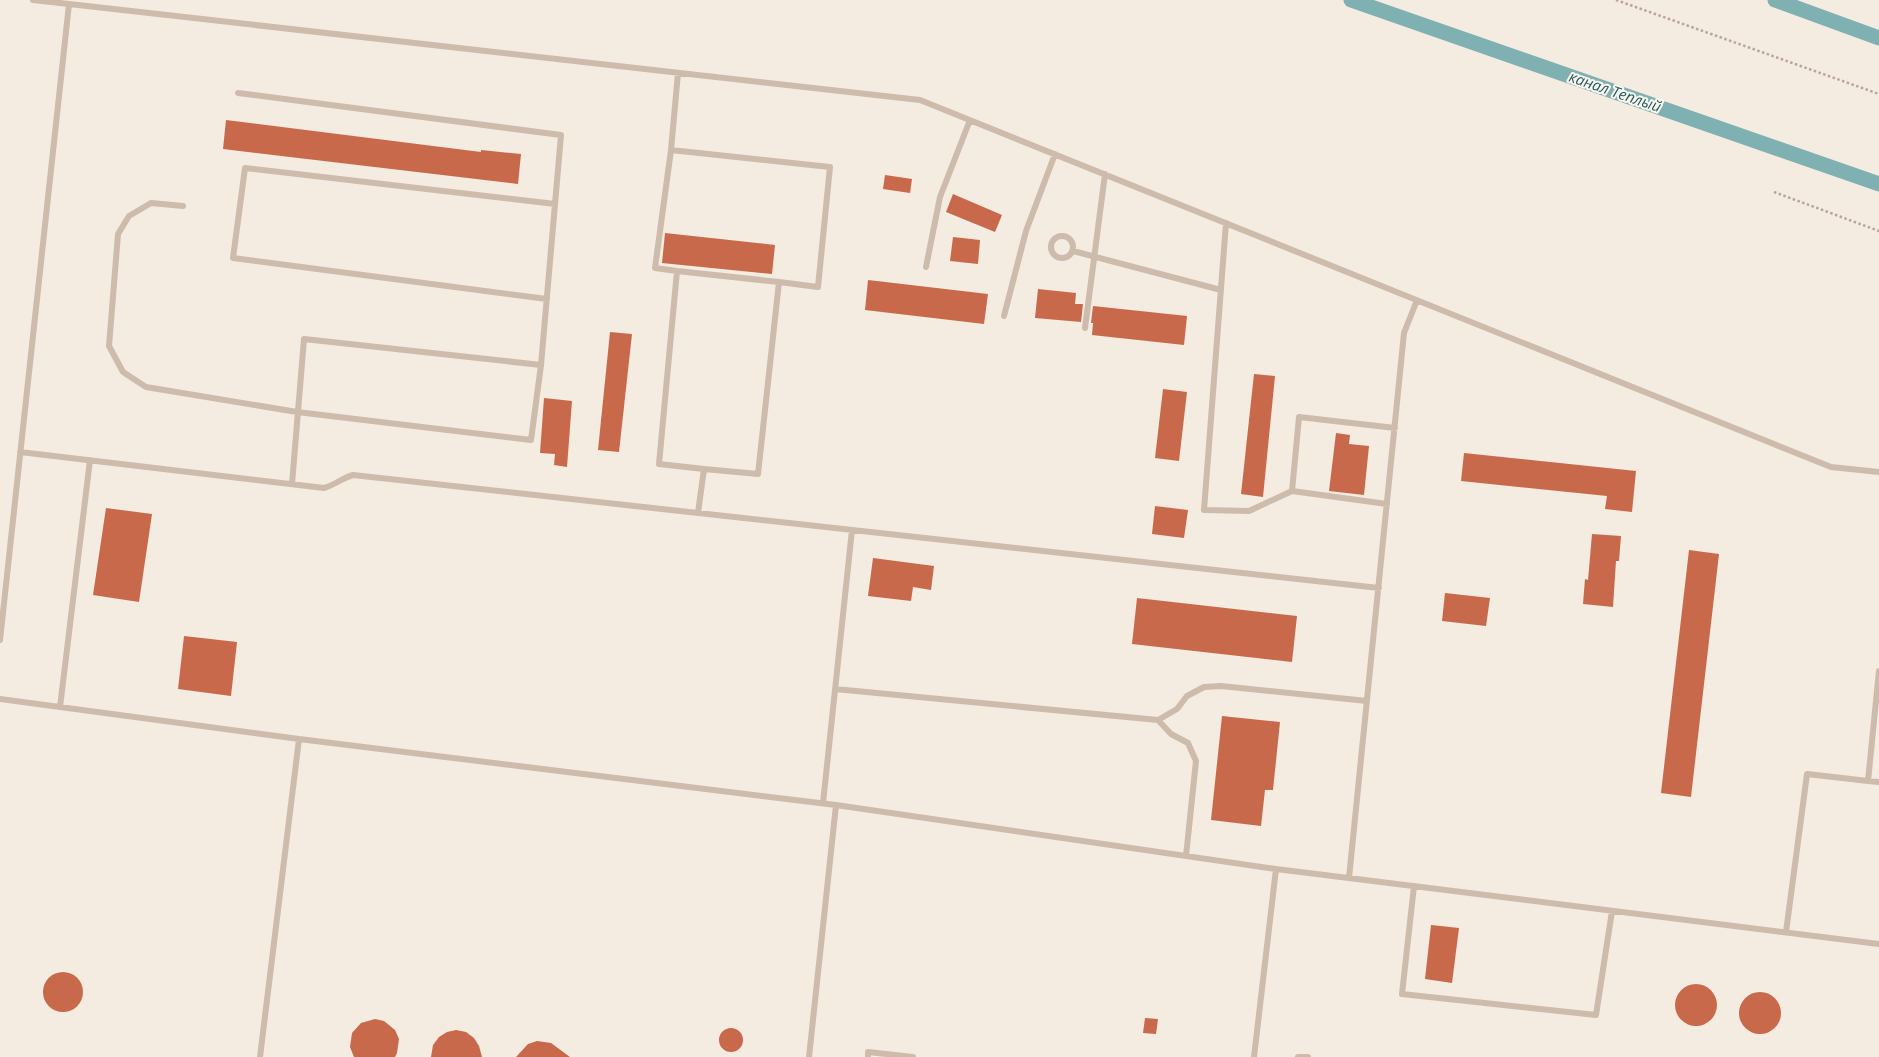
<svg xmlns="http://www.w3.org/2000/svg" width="1879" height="1057" font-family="'Open Sans',sans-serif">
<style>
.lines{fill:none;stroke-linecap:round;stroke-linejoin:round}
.canal{stroke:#7fb0b2;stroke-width:15}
.building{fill:#c8694b}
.path{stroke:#b9a596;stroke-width:2.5;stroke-dasharray:2.5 2.5;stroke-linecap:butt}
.lane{stroke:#cdbbac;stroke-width:6}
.labels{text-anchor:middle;stroke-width:4;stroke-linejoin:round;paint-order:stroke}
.water-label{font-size:15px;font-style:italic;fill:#1f5a5e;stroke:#fbf5ee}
</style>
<rect width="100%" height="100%" fill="#f4ebe1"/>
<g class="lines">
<path class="canal" d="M 1351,0 L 1879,184
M 1775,0 L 1879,38"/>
</g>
<path class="building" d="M 226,120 L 481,152 L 481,150 L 521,154 L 518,184 L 223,149 Z
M 885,175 L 912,179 L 910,193 L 883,189 Z
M 953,194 L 1002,215 L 995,232 L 946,212 Z
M 665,233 L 775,245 L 772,274 L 662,263 Z
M 953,237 L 980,240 L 978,264 L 950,261 Z
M 868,280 L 988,294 L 984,324 L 865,310 Z
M 1038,289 L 1076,293 L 1075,304 L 1083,304 L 1081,322 L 1035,318 Z
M 1093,306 L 1187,316 L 1184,345 L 1092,335 L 1093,323 L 1091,323 Z
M 610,332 L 632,334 L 619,452 L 598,450 Z
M 1254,374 L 1275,376 L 1263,497 L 1241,494 Z
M 1163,389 L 1187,392 L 1179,461 L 1155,458 Z
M 544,398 L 572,401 L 567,467 L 554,465 L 555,454 L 540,453 Z
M 1336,433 L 1350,435 L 1349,444 L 1369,446 L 1364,495 L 1329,491 Z
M 1464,453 L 1636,471 L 1632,512 L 1605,509 L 1607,496 L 1461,481 Z
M 1155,506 L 1188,510 L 1184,538 L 1152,534 Z
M 106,508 L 152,514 L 139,602 L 93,595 Z
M 1592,534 L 1621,536 L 1619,561 L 1616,561 L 1613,607 L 1583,604 L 1585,579 L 1588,580 Z
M 1689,550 L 1719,554 L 1691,797 L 1661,793 Z
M 873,558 L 934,566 L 931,590 L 913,587 L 911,601 L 868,596 Z
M 1445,593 L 1490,598 L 1486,626 L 1442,621 Z
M 1137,598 L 1297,616 L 1292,662 L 1132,644 Z
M 184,636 L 237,642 L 231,696 L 178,689 Z
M 1222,716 L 1280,722 L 1273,790 L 1265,790 L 1261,826 L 1211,820 Z
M 1431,925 L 1459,928 L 1452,983 L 1425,979 Z
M43 992a20 20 0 1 1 40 0a20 20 0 1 1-40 0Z
M1675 1005a21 21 0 1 1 42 0a21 21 0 1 1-42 0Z
M1739 1013a21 21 0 1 1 42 0a21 21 0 1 1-42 0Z
M 1145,1018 L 1158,1019 L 1156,1034 L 1143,1033 Z
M 375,1019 L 384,1021 L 395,1030 L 399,1039 L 397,1053 L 395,1057 L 354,1057 L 350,1047 L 352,1033 L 361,1023 Z
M719 1040a12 12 0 1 1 24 0a12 12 0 1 1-24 0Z
M 456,1030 L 466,1032 L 474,1038 L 479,1046 L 482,1057 L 431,1057 L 433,1045 L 439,1037 L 447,1032 Z
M 537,1041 L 551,1043 L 570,1057 L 516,1057 L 528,1044 Z"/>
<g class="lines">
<path class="path" d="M 1616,0 L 1879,94
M 1774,192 L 1879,231"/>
<path class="lane" d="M 69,4 L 920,100 L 1831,467 L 1879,472
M 238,93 L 561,135 L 541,365
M 671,150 L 678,73
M 183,206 L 151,203 L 129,216 L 118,234 L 109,346 L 123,372 L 146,387 L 297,412 L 531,440 L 541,365 L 304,339 L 292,484
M 1226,223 L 1204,510 L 1249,511 L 1292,491 L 1387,504
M1051 247a11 11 0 1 1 22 0a11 11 0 1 1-22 0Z
M 1073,251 L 1221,290
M 926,267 L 940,197 L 970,120
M 677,271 L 655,268 L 671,150 L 830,167 L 818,287 L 779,282
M 547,299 L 233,258 L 245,168 L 555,204
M 1004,316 L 1026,231 L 1055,154
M 1085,328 L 1105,174
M 20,452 L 324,488 C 335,485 342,478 353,475 L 1379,588
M 1292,491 L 1299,417 L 1395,428
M 698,513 L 704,469 L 659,464 L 677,271 L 779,282 L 758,474 L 704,469
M 0,640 L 69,4 L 33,0
M 835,689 L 1158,720 L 1177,709 L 1187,696 L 1204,687 L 1221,686 L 1367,701
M 0,699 L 299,739 L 260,1057
M 60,707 L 90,460
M 1158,720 L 1171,734 L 1188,743 L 1196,761 L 1186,856
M 299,739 L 836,805 L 809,1057
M 1868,781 L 1879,782
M 823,803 L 852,530
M 836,805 L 1276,869 L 1254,1057
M 1276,869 L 1879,944
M 1349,878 L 1404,333 L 1417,300
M 1414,886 L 1402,994 L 1596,1015 L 1612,911
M 1786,932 L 1807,774 L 1868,781 L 1879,671
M 868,1057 L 868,1052 L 913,1057
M 1298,1057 L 1308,1057"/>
</g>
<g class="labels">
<g class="water-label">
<text transform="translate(1615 92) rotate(19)" y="5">канал Теплый</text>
</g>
</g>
</svg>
